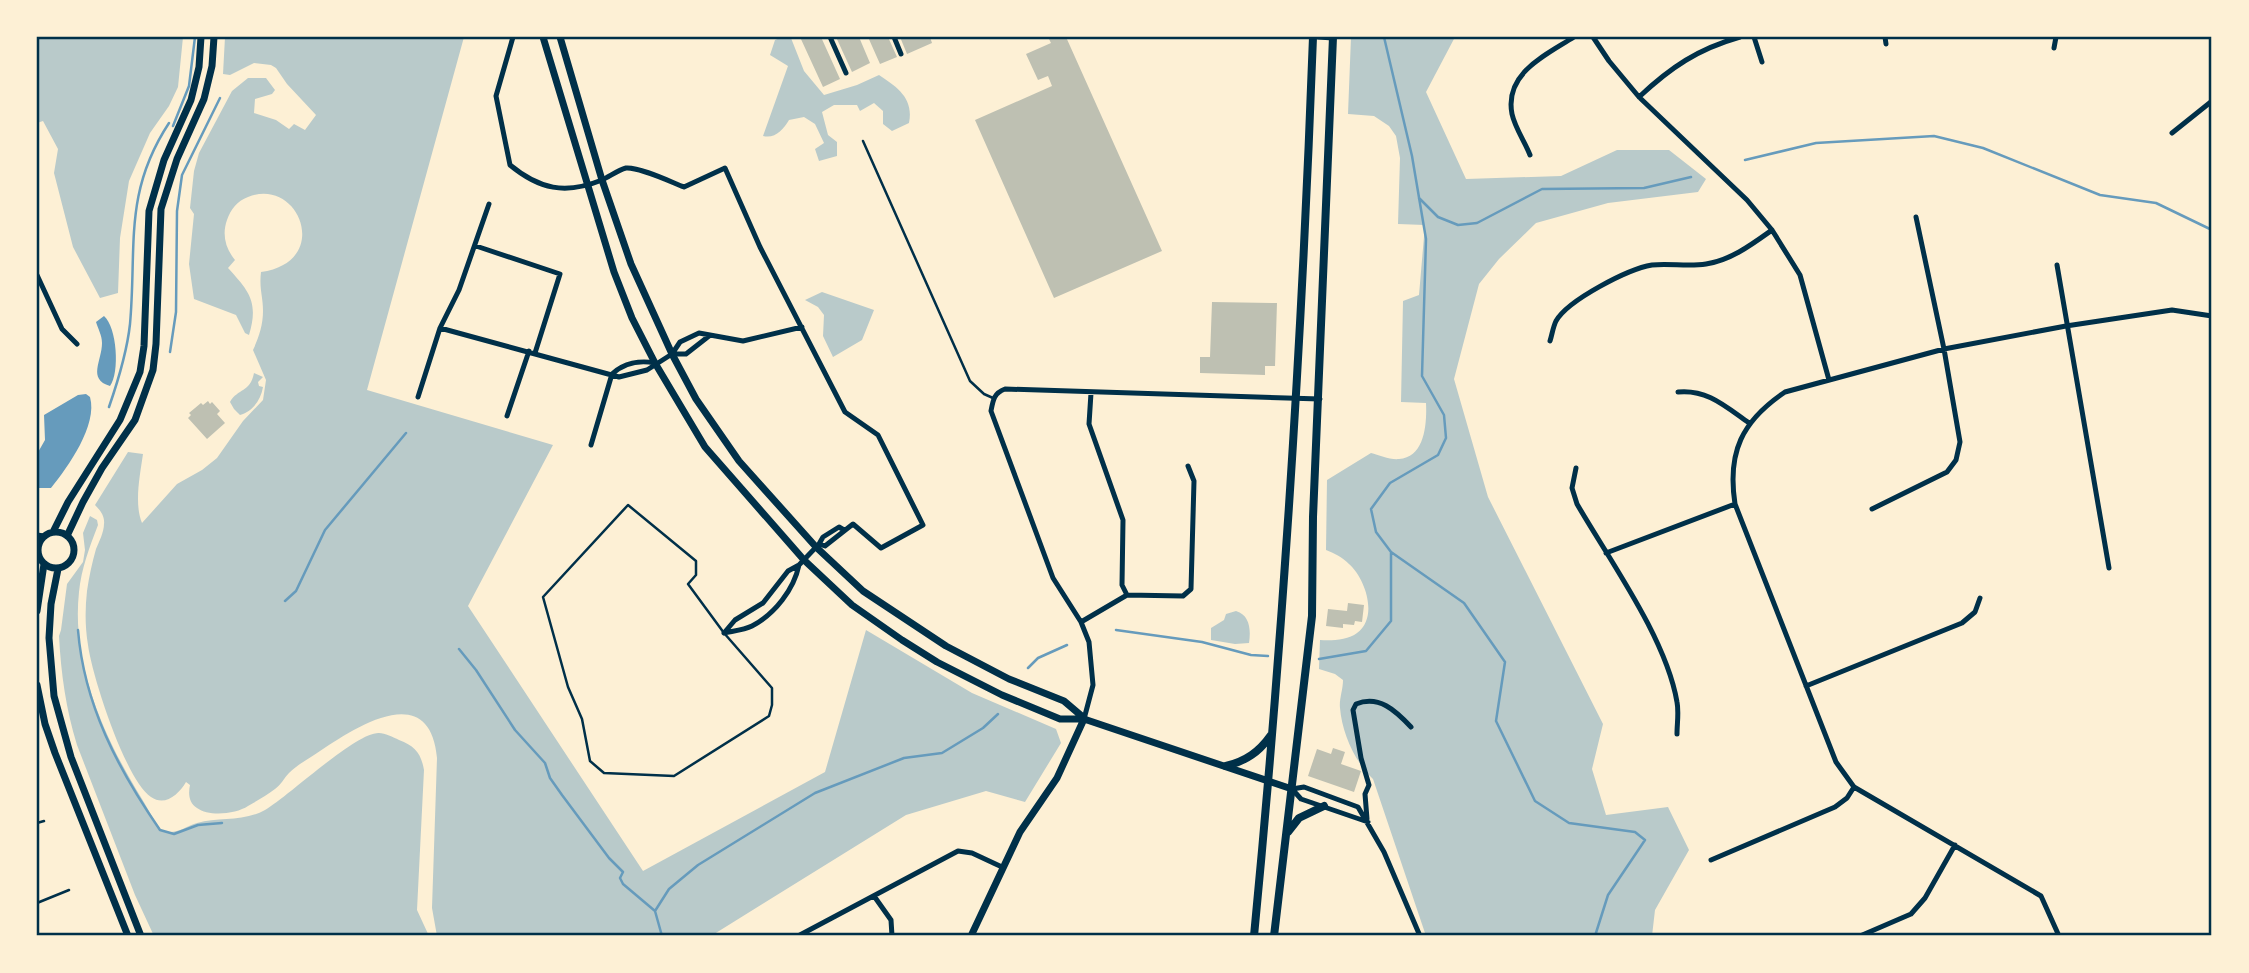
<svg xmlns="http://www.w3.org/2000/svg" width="2249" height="973" font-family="Ubuntu,sans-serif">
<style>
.green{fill:#b9caca}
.water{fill:#669bbc}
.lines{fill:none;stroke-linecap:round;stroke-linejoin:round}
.stream{stroke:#669bbc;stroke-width:2.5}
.building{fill:#bec0b2}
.service{stroke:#003049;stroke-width:2.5}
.minor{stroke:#003049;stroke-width:5}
.tertiary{stroke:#003049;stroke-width:7}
.secondary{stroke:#003049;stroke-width:8}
.neatline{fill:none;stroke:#003049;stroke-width:2.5}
</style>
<rect width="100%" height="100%" fill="#fdf0d5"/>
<path class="green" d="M 37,37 L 183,37 L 178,87 L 169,106 L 150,133 L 129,181 L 120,238 L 118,293 L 100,298 L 73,247 L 54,173 L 58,149 L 43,121 L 37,123 Z
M 225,37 L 464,37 L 367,390 L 553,445 L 468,606 L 643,871 L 825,772 L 866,630 L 972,693 L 1056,729 L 1061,743 L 1025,802 L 986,791 L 906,815 L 711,936 L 437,936 L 432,908 L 437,758 C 430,679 357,726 320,751 C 310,758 298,764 289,773 C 284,778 281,785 275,789 C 267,795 257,801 248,806 C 236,814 209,817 197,808 C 189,803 188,794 190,785 L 186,782 C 179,794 165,807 151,797 C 126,781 92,676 88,645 C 85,627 85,609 87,591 C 89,577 92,563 96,549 C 99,542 104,532 104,524 C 105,516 100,510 95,505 L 128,452 L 143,454 C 140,475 134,504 142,523 L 177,484 L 202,470 L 217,458 L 243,421 L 263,400 L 266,380 L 253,350 C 259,337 263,325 263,311 C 263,296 259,289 261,272 C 333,262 299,176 248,197 C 237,201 231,209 227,220 C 222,234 225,248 235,260 L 228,268 C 249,291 259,302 249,335 L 245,333 L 236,315 L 194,299 L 189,264 L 194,214 L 190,208 L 194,171 L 199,153 L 232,91 L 248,78 L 266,78 L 275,90 L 272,94 L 255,99 L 254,113 L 276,120 L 289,129 L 294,124 L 305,130 L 316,115 L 287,84 L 276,68 L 271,65 L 254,63 L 230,75 L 223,74 Z
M 782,37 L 791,38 L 804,71 L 824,95 L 857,85 L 879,75 C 897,87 914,98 909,123 L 892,131 L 883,124 L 883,111 L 874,103 L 860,111 L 857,105 L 834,105 L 822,112 L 828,135 L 837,142 L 837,156 L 819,161 L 815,149 L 824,143 L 815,124 L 804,117 L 789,120 C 783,130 775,139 763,136 L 788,66 L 770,55 L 775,40 Z
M 1351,37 L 1455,37 L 1426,92 L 1466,179 L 1561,176 L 1617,150 L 1669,150 L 1706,179 L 1698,192 L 1608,203 L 1536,223 L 1499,259 L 1479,284 L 1454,379 L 1488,497 L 1603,724 L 1592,769 L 1606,815 L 1668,807 L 1689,850 L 1655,910 L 1652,936 L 1426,936 L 1373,779 C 1355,762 1342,733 1340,708 C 1339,699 1343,690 1343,680 L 1335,674 L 1319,669 L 1320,640 C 1331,641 1348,640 1357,633 C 1379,617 1365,578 1349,564 C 1342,557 1334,553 1326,550 L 1327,480 L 1371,453 C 1379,455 1390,460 1399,459 C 1425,458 1427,423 1426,403 L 1401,402 L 1403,301 L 1419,295 L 1425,225 L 1398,224 L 1400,158 L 1396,136 L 1389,126 L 1374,116 L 1348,114 Z
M 822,292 L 874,310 L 862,340 L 833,357 L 823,336 L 824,315 L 818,307 L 805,300 Z
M 254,373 L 263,377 L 258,382 L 259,386 L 263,387 C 261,399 253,412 240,415 L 234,409 L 230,402 C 238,388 250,393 254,373 Z
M 90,516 L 97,520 L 98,525 C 90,546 81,569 79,592 C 71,665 105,739 142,799 C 149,810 154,822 162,831 C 177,835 184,827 197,823 C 219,817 244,822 265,810 C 289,796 356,732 379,733 C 385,733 393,737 399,740 C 415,746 421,753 424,770 L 417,910 L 429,936 L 154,936 L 135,895 L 77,745 C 66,709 61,674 59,636 L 61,630 L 67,584 L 83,562 L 85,550 L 83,533 Z
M 1236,611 C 1250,615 1251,630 1249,643 L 1235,644 L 1211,640 L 1211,628 L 1224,620 L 1226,614 Z"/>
<path class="water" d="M 104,316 C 117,327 120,373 110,386 C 87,379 102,361 102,343 C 102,335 98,329 96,322 Z
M 86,394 L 90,397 C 98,425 68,467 51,488 L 37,488 L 37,454 L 45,440 L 44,415 L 78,395 Z"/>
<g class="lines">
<path class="stream" d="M 1384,37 L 1412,156 L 1426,239 L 1422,376 L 1444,415 L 1446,438 L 1438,455 L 1390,483 L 1371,509 L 1376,532 L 1391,552 L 1464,603 L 1505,662 L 1496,721 L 1535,801 L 1569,823 L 1635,832 L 1645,840 L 1608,895 L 1595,936
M 173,126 L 189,86 L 195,37
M 1745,160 L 1816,143 L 1934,136 L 1983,148 L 2100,195 L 2156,203 L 2212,230
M 1419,198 L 1438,217 L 1458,225 L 1477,223 L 1542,189 L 1644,188 L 1691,177
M 170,352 L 176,312 L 177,211 L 182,175 L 220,98
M 109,407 C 118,381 127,352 130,324 C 137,247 123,193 169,123
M 285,601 L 296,591 L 325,530 L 406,433
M 78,630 C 84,705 118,769 160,830 L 174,834 L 198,825 L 222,823
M 1116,630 L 1202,642 L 1251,655 L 1268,656
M 459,649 L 476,670 L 515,730 L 545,763 L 550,778 L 562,795 L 609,858 L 623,872 L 620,878 L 623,884 L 655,911
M 1319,659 L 1366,651 L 1391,621 L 1391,552
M 1028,668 L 1038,658 L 1067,645
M 662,936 L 655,911 L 669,889 L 698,865 L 815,793 L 904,758 L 942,753 L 983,728 L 998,714"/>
</g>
<path class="building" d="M 800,37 L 821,37 L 840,79 L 823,87 Z
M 836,37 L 859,37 L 870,63 L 852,72 Z
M 868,37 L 888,37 L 897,57 L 880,64 Z
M 900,37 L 930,37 L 932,43 L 907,54 Z
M 1048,37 L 1066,37 L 1162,251 L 1054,298 L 975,120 L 1052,86 L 1048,76 L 1038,80 L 1026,54 L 1051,43 Z
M 1212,302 L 1277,303 L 1275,366 L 1265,366 L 1265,375 L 1200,373 L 1200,357 L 1210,357 Z
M 208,401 L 210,404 L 212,402 L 220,411 L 217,414 L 225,423 L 207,439 L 188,418 L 191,415 L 189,413 L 201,403 L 203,405 Z
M 1348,603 L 1364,605 L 1362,622 L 1355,621 L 1354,625 L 1343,624 L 1343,628 L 1326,626 L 1328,609 L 1347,611 Z
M 1333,748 L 1345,752 L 1341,764 L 1361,771 L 1354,792 L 1308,776 L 1317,749 L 1331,754 Z"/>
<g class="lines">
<path class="service" d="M 863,141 L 970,381 L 984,394 L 993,398
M 628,505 L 696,561 L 696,575 L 688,584 L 724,633 L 772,688 L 772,705 L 769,716 L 674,776 L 604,773 L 590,761 L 582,719 L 568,687 L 543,597 Z
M 37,823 L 44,821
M 37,903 L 69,890"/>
<path class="minor" d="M 513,37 L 496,96 L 510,165 C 539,189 565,195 602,180 C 609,177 618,170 626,168 C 640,167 671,182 684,187 L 725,168 L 760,247 L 845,412 L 878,435 L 923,525 L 881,548 L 853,524 L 825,546 L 819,544
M 830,37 L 846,73
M 894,37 L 901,54
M 1318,37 L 1333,38
M 1593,37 L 1609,61 L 1639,97 L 1747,200 L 1772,230 L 1800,275 L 1829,380
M 1754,37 L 1762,62
M 1885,37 L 1886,44
M 2054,48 L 2056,37
M 1639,97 C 1671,67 1698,49 1740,37
M 2172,133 L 2212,101
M 1530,155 C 1525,142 1515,128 1512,114 C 1504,73 1546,55 1574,37
M 476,246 L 560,274 L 535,353
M 2057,265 L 2109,568
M 37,275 L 62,329 L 77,344
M 440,328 L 619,377 L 647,370 L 672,354 L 686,354 L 709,336
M 1550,341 C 1552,335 1553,327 1556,321 C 1568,300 1628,269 1652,265 C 1670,263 1688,267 1706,264 C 1731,260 1751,245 1772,230
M 672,354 L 680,342 L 699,333 L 743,341 L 802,327
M 2212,369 L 2212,387
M 612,374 C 624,363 640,360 655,363
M 1678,392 C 1707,389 1726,407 1749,423
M 1091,393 L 1089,424 L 1123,520 L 1122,585 L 1127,595
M 418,397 L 440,328 L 459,290 L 489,204
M 507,416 L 529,351
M 591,445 L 612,374
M 1576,468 L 1572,488 L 1577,504 C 1610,561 1666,638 1677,702 C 1679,712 1677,724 1677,734
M 1872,509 L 1947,472 L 1956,460 L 1960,442 L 1944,349 L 1916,217
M 37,535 L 44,536
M 1606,553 L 1735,504
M 37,555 L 38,555
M 1081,622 L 1127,595 L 1183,596 L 1191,589 L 1194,481 L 1188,466
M 724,633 L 735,620 L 763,603 L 788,571 L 799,565 L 819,544 L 823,537 L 839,527 L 844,530
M 724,633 C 733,631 744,630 752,626 C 775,614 794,589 799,565
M 1806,686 L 1962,623 L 1975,612 L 1980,598
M 1084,719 L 1093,685 L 1089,642 L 1081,622 L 1053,578 L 991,411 C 993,400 994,393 1005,389 L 1320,399
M 1292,789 L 1304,787 L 1358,807 L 1384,852 L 1420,936
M 1292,789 L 1301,799 L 1368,822
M 1367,819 L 1365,794 L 1369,785 L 1361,758 L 1353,710 L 1356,704 C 1379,695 1395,710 1411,727
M 1711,860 L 1835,807 L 1847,798 L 1854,787
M 874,896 L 891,920 L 892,936
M 798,936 L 958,851 L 972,853 L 1002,867
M 1860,936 L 1911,914 L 1925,898 L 1955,845
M 2059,936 L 2041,896 L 1854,787 L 1836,762 L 1735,504 C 1727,452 1742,421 1785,392 L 1944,349 L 2066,326 L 2172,310 L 2212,316"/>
<path class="tertiary" d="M 543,37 L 614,272 L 632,318 L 655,363 L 705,447 L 804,560 L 852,605 L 902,640 L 937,662 L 1002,695 L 1060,719 L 1084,719 L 1292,789
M 560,37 L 602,180 L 631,264 L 672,354 L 696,399 L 739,461 L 816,547 L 863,591 L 946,646 L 1009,679 L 1064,701 L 1084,718
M38 550a18 18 0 1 1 36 0a18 18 0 1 1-36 0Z
M 53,532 L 68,502 L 120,420 L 140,372 L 144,346 L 149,211 L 164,160 L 191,100 L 199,67 L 201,37
M 67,536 L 83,502 L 102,468 L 135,420 L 153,370 L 156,344 L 161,209 L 177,159 L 204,99 L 212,66 L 214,37
M 58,569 L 51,604 L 49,638 L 54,696 L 71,757 L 141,936
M 37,611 L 44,564
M 37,685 L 45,724 L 55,753 L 128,936
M 971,936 L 1020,832 L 1057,778 L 1084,719"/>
<path class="secondary" d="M 1226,766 C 1246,761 1259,752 1271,735
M 1288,832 L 1299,818 L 1324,806
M 1254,936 C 1283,637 1302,337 1313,37
M 1274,936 L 1312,616 L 1313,517 L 1333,37"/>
</g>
<rect width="2249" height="973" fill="none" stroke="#fdf0d5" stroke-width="77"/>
<rect x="38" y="38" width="2172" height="896" class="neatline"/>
</svg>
